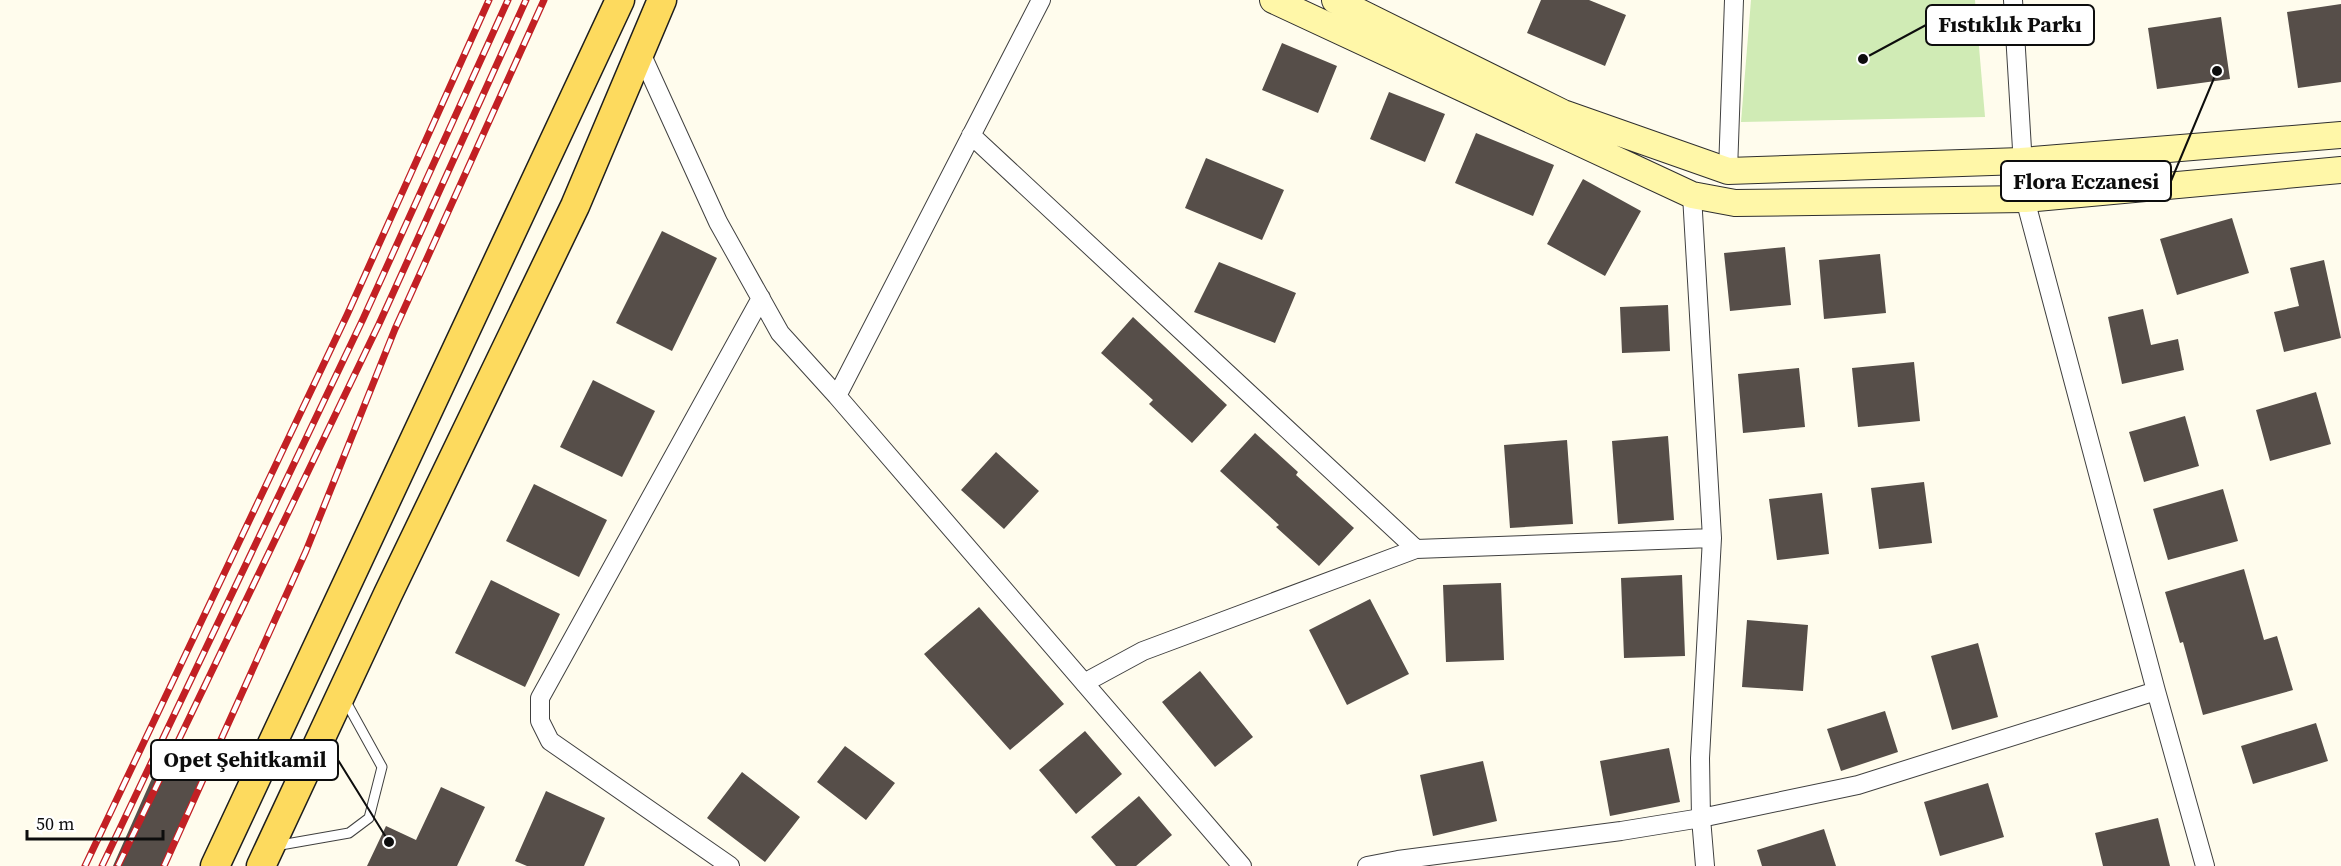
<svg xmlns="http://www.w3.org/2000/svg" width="2341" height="866" font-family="'Source Serif 4',serif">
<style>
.green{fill:#d0ebb5}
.building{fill:#564e49}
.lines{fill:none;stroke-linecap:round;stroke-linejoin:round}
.lane-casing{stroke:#404040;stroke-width:11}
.street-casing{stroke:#404040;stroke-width:20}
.secondary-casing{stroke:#2f2f2f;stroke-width:28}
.primary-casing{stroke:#1e1e1e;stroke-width:31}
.lane{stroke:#fff;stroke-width:9}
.street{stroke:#fff;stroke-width:18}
.secondary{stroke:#fff7a8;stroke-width:26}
.primary{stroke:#fdda5e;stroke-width:28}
.rail-casing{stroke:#c22024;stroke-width:7}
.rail{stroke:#fff;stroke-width:4.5;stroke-dasharray:14;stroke-linecap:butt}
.leader{fill:none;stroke:#0d0d0d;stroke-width:2}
.callout-dot{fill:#0d0d0d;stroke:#fff;stroke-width:2}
.callout{fill:#fff;stroke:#0d0d0d;stroke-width:2}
.callout-label{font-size:22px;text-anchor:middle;font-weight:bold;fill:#0d0d0d}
</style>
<rect width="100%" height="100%" fill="#fffced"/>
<path class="green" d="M 1751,0 L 1975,0 L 1985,117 L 1741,122 Z"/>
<path class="building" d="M 1541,0 L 1589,0 L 1626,15 L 1605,66 L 1527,33 Z
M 2341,4 L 2341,82 L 2298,88 L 2287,12 Z
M 2221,17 L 2230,79 L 2157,89 L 2148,28 Z
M 1282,43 L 1337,66 L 1318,113 L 1262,90 Z
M 1389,92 L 1445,114 L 1425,162 L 1370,139 Z
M 1476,133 L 1554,165 L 1533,216 L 1455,183 Z
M 1206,158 L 1284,190 L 1262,240 L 1185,208 Z
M 1583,179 L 1641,211 L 1605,276 L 1547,244 Z
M 2232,218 L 2249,273 L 2177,295 L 2160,239 Z
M 662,231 L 717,258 L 672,351 L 616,323 Z
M 1785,247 L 1791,305 L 1730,311 L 1724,253 Z
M 1880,254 L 1886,313 L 1824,319 L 1819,260 Z
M 2324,260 L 2341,338 L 2284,352 L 2274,312 L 2299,306 L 2290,268 Z
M 1219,262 L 1296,293 L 1275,343 L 1194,312 Z
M 1668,305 L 1670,351 L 1622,353 L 1620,307 Z
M 2143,309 L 2151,345 L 2178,339 L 2184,370 L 2122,384 L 2108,317 Z
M 1133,317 L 1227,405 L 1192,443 L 1149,404 L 1153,400 L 1101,353 Z
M 1914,362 L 1920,421 L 1858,427 L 1852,368 Z
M 1799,368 L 1805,427 L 1743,433 L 1738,374 Z
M 593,380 L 655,411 L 622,477 L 560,447 Z
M 2316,392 L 2331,444 L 2270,461 L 2256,410 Z
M 2185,416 L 2199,466 L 2144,482 L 2129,432 Z
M 1255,433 L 1298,472 L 1296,475 L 1354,528 L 1319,566 L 1276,527 L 1279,525 L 1220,471 Z
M 1668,436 L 1674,520 L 1618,524 L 1612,441 Z
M 1567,440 L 1573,524 L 1510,528 L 1504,445 Z
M 996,452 L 1039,491 L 1004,529 L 961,490 Z
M 1924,482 L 1932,543 L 1879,549 L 1871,488 Z
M 534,484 L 607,520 L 579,577 L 506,541 Z
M 2223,489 L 2238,541 L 2168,560 L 2153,509 Z
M 1822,493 L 1829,554 L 1777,560 L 1769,499 Z
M 2244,569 L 2264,640 L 2277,636 L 2293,690 L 2203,715 L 2183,642 L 2180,643 L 2165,592 Z
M 1682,575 L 1685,656 L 1624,658 L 1621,578 Z
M 491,580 L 560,614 L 525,687 L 455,653 Z
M 1501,583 L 1504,660 L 1446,662 L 1443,585 Z
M 1370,599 L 1409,674 L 1347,705 L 1309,630 Z
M 979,607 L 1064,704 L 1010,750 L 924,654 Z
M 1747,620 L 1808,625 L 1803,691 L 1742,687 Z
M 1978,643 L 1998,717 L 1952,730 L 1931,656 Z
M 1200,671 L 1253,737 L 1215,767 L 1162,702 Z
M 1885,711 L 1898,752 L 1841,771 L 1827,729 Z
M 2316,723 L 2328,761 L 2253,784 L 2241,746 Z
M 1085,731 L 1122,774 L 1076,814 L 1039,770 Z
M 845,746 L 895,783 L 866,820 L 817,782 Z
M 1669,748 L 1680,802 L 1610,816 L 1600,761 Z
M 161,758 L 204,777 L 164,866 L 113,866 Z
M 1483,761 L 1497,821 L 1433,836 L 1420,775 Z
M 742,772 L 800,817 L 765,862 L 707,818 Z
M 1988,783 L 2004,837 L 1940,856 L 1924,802 Z
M 441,787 L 485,807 L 457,866 L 367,866 L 386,826 L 416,840 Z
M 546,791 L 605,818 L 584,866 L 527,866 L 515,861 Z
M 1139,796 L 1172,835 L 1136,866 L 1116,866 L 1091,837 Z
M 2158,818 L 2170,866 L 2103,866 L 2095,833 Z
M 1824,829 L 1836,866 L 1762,866 L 1757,850 Z"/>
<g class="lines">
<defs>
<path id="lane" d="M 275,846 L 349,833 L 369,818 L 382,767 L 345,700"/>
<path id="street" d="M 2013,0 L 2025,199 L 2156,691 L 2205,866
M 640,51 L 718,222 L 780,333 L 837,396 L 1242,866
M 971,135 L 1416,549 L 1712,538
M 1728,171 L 1734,0
M 1692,195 L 1712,538 L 1700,758 L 1701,818 L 1705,866
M 837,396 L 1041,0
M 1084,683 L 1143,651 L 1416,549
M 730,866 L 550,741 L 540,721 L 540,698 L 761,298
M 1367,866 L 1398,860 L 1621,831 L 1701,818 L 1858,785 L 2156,691"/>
<path id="secondary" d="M 1273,0 L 1692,195 L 1735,203 L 2025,199 L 2341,170
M 1335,0 L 1563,113 L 1728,171 L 2021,161 L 2341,135"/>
<path id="primary" d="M 215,866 L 620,0
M 261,866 L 388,594 L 575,206 L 662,0"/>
</defs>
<use href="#lane" class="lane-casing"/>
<use href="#street" class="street-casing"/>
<use href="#secondary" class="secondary-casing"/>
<use href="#primary" class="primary-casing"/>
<use href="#lane" class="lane"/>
<use href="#street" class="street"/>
<use href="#secondary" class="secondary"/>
<use href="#primary" class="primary"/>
<defs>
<path id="rail" d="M 85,866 L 347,315 L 489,0
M 102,866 L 363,319 L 508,0
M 118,866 L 379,324 L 526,0
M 164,866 L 306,551 L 395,329 L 544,0"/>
</defs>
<use href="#rail" class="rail-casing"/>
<use href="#rail" class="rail"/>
</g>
<path class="leader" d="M1863 59L1926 25M2217 71L2171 181M389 842L338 760"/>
<g class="callout-dot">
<circle cx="1863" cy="59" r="6"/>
<circle cx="2217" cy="71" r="6"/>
<circle cx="389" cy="842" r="6"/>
</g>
<g class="callout">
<rect x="1926" y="5" width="168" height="40" rx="6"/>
<rect x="2001" y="161" width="170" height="40" rx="6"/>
<rect x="151" y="740" width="187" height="40" rx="6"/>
</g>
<g class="callout-label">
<text x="2010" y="32">Fıstıklık Parkı</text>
<text x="2086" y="189">Flora Eczanesi</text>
<text x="245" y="767">Opet Şehitkamil</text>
</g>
<path d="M27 830v9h136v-9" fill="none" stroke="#0d0d0d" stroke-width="3"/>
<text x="36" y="830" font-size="18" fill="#0d0d0d" stroke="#ffffff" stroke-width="4.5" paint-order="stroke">50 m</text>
</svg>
